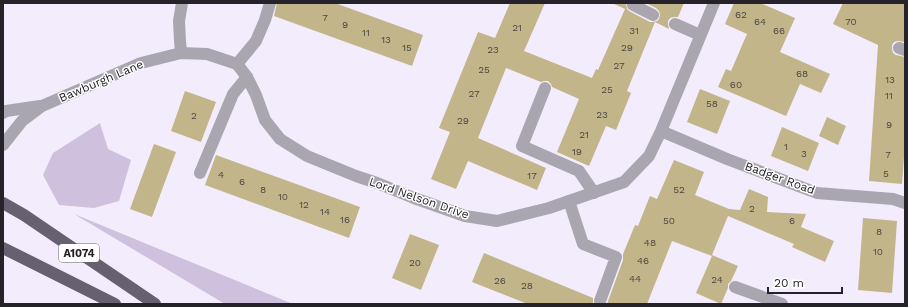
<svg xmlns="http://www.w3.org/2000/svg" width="908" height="307" font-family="'Work Sans',sans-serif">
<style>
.green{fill:#cfc1de}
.building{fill:#c2b589}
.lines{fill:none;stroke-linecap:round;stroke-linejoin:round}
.service{stroke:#aaa6af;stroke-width:12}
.minor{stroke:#aaa6af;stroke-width:12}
.trunk{stroke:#676070;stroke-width:12}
.labels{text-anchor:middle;stroke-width:3;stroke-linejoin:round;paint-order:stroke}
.number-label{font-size:10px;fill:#4d4742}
.shield{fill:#fff;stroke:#67646a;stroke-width:1}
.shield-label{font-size:11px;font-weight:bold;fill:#26222a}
.street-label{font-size:12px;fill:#26222a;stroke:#fff}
</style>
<rect width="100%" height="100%" fill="#f3ecfc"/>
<path class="green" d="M 100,123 L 108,149 L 131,160 L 119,201 L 94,208 L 59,205 L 43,175 L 53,153 Z
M 74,214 L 293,304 L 225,304 Z"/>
<path class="building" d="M 277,3 L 335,3 L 423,35 L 412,66 L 274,16 Z
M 510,3 L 545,3 L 524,51 L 592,78 L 596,69 L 598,70 L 625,9 L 612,3 L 626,3 L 627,9 L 629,11 L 650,22 L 653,22 L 657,21 L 659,19 L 660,15 L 659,11 L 656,8 L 646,3 L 684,3 L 678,17 L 674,17 L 670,18 L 668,21 L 668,24 L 669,29 L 655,22 L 627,91 L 631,93 L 616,130 L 606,126 L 589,166 L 557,152 L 579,99 L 552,87 L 551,84 L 548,81 L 544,81 L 541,82 L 506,68 L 478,138 L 546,168 L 537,190 L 468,161 L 456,189 L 431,179 L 450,132 L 439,128 L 478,32 L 495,38 Z
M 734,3 L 760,3 L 795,18 L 780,52 L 830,74 L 821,93 L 800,84 L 786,116 L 718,87 L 726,69 L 731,71 L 747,34 L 725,24 Z
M 843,3 L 905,3 L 905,42 L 898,41 L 894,42 L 892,45 L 892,49 L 893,53 L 896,55 L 905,57 L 905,143 L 902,184 L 869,181 L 878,45 L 833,24 Z
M 700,89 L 730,101 L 717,134 L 687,122 Z
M 185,91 L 216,102 L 201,142 L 171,131 Z
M 827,117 L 846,126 L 838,145 L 819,136 Z
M 782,127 L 819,143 L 808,171 L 771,156 Z
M 154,144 L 176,152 L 152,217 L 130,209 Z
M 216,155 L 360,207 L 349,238 L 205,185 Z
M 674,160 L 704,172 L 695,195 L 729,209 L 740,210 L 749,189 L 768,197 L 767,212 L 806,214 L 801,227 L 834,241 L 825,262 L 792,247 L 794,244 L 728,216 L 712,255 L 738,266 L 731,281 L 728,284 L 728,288 L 721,304 L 696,293 L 712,256 L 672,241 L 647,304 L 607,304 L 623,260 L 623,254 L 635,225 L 638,226 L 650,196 L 657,199 Z
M 863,218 L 897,221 L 892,293 L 858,290 Z
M 410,234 L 439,245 L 421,290 L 392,278 Z
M 484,253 L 593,298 L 593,304 L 528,304 L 472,282 Z"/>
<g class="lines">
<path class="service" d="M 634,3 L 633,5 L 653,15
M 675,24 L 700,35
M 899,48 L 905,50
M 237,64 L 256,41 L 265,20 L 270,3
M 545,88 L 522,146 L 579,171 L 594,193
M 200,173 L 233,94 L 247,77
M 569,201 L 583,244 L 616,257 L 600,301
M 735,287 L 782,304"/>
<path class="minor" d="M 181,53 L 180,41 L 179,21 L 182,3
M 3,113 L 6,111 L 40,106
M 661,131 L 727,159 L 817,193 L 893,199 L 905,203
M 3,145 L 22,121 L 42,106 L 141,63 L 181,53 L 207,54 L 237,64 L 247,77 L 256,95 L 265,120 L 280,139 L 307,156 L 356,176 L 377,183 L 414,198 L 465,216 L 497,221 L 549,208 L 624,182 L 649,156 L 661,131 L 714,3"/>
<path class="trunk" d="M 3,203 L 24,215 L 155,304
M 3,248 L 115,304"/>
</g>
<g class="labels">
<g class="number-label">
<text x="741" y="18">62</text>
<text x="325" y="21">7</text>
<text x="760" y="25">64</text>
<text x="851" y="25">70</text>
<text x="345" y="28">9</text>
<text x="517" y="31">21</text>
<text x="634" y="34">31</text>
<text x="779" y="34">66</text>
<text x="366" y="36">11</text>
<text x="386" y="43">13</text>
<text x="407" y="51">15</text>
<text x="627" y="51">29</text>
<text x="493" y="53">23</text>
<text x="619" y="69">27</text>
<text x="484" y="73">25</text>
<text x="802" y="77">68</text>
<text x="890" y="83">13</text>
<text x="736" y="88">60</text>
<text x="607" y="93">25</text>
<text x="474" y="97">27</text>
<text x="889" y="99">11</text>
<text x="712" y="107">58</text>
<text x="602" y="118">23</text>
<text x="194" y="119">2</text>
<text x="463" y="124">29</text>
<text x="889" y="128">9</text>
<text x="584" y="138">21</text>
<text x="786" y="150">1</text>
<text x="577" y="155">19</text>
<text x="804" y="157">3</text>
<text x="888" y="158">7</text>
<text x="886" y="177">5</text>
<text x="221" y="178">4</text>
<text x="532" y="179">17</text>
<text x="242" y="185">6</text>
<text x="263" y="193">8</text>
<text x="679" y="193">52</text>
<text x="283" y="200">10</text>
<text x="304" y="208">12</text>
<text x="752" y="212">2</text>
<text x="325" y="215">14</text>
<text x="345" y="223">16</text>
<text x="669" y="224">50</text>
<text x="792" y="224">6</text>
<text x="879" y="235">8</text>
<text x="650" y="246">48</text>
<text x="878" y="255">10</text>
<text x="643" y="264">46</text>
<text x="415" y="266">20</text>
<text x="635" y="282">44</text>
<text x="717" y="283">24</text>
<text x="500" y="284">26</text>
<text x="527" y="289">28</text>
</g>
<rect class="shield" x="59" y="244" width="40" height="18" rx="3"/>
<g class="shield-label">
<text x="79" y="257">A1074</text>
</g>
<g class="street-label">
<text transform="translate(101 81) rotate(-23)" y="4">Bawburgh Lane</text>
<text transform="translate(780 178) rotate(20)" y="4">Badger Road</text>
<text transform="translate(419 198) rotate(19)" y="4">Lord Nelson Drive</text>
</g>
</g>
<rect width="908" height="307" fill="none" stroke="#26222a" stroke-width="8"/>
<path d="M768 287v6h74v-6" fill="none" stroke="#26222a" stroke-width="2"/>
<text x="774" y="287" font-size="12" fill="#26222a" stroke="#ffffff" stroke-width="3" paint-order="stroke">20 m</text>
</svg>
